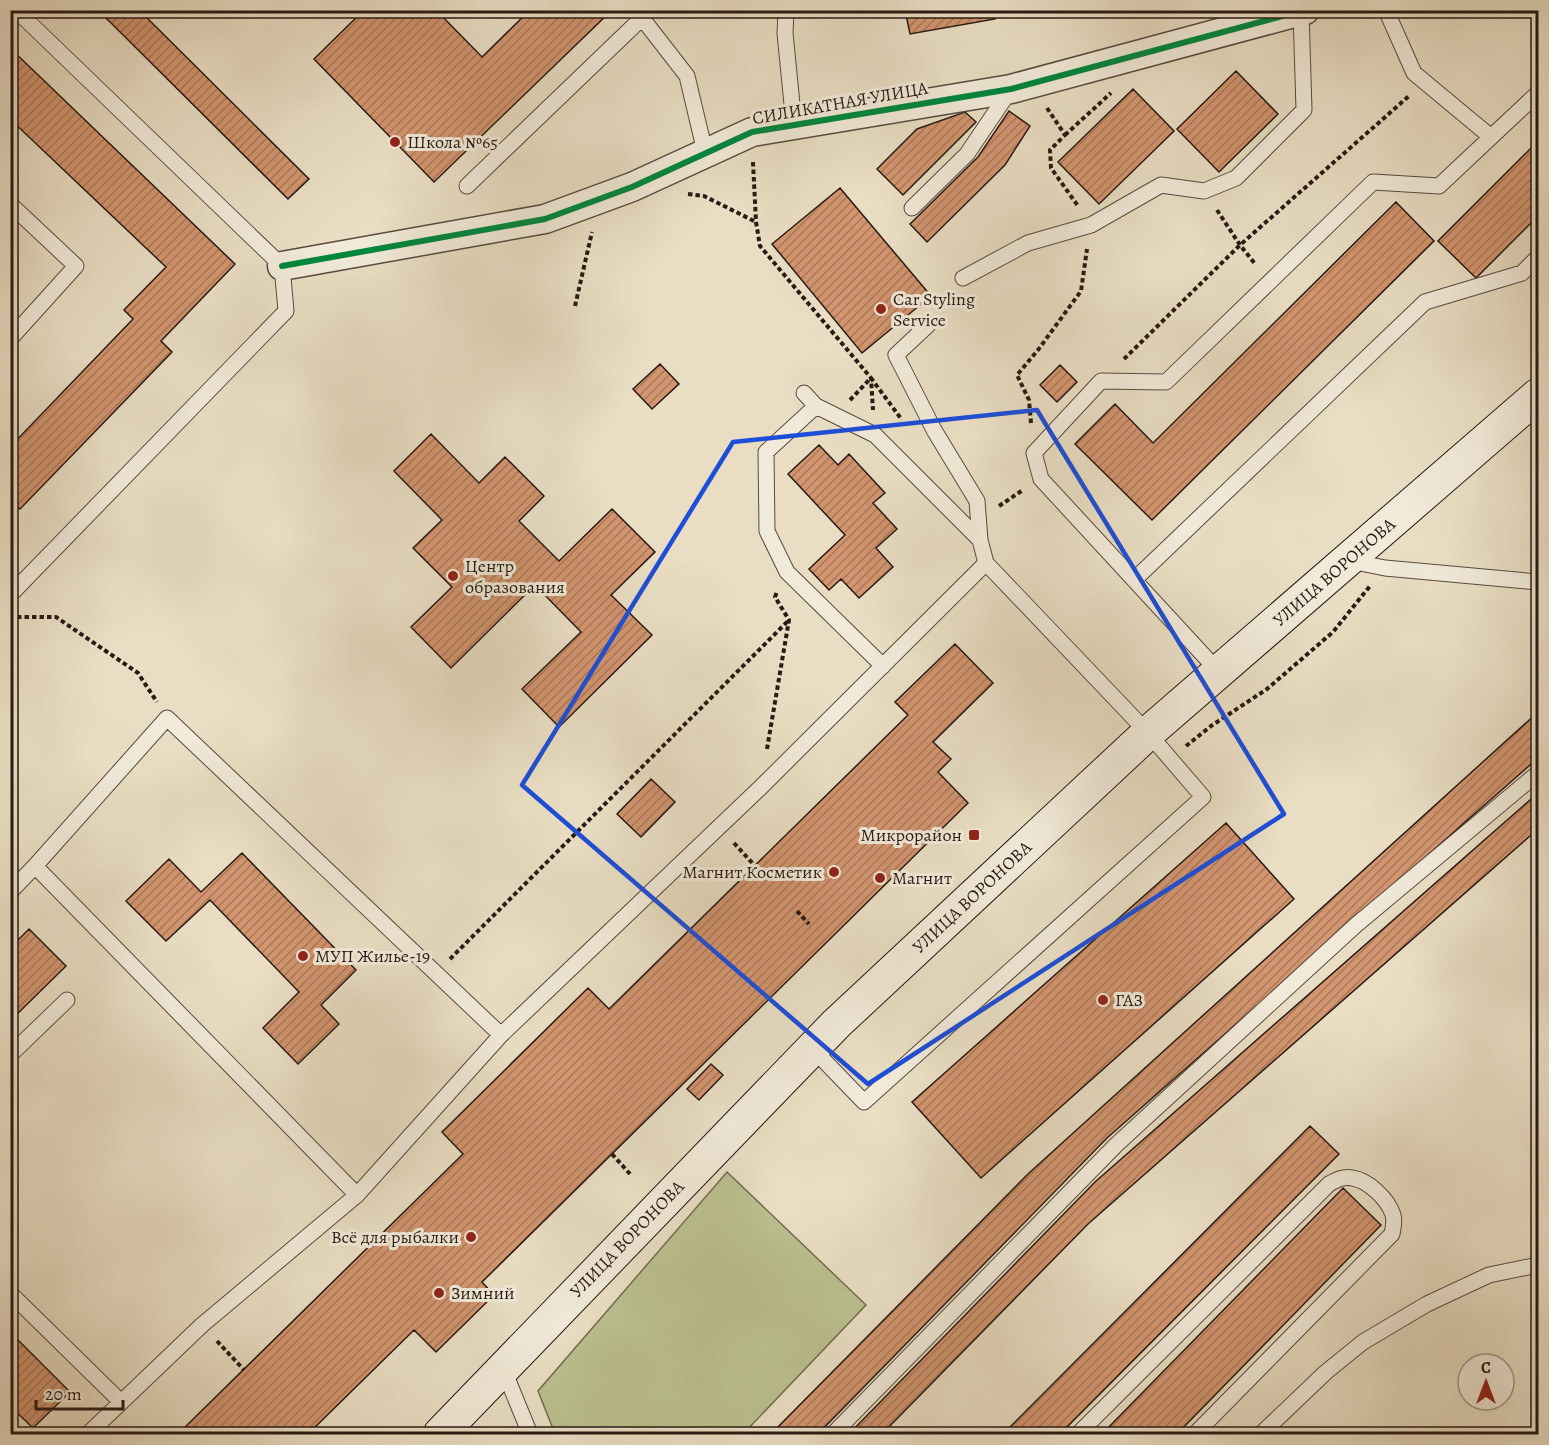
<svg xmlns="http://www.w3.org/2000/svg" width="1549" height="1445" font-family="Alegreya,serif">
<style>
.grass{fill:#bbc090;stroke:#726c52;stroke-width:1.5}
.building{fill:url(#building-hatch);stroke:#281913;stroke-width:1.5}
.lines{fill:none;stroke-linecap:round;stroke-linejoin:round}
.service-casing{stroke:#584a3f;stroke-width:17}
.minor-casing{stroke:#584a3f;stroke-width:31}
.secondary-casing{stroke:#281913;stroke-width:35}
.path{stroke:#281913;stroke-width:4;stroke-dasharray:4.5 3;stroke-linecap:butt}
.service{stroke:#f1ead9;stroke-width:15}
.minor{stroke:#f1ead9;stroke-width:28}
.secondary{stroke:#f1ead9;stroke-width:33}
.cycleway-casing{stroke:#f1ead9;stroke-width:10}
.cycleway{stroke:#00873e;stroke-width:6}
.marked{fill:none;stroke:#1d4ed8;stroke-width:4.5;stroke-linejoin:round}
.poi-dot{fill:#8f2418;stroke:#f1ead9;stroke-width:2}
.labels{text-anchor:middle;stroke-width:6;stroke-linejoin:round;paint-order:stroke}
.street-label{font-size:18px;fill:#281913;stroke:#f1ead9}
.poi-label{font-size:18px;fill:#281913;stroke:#f1ead9;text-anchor:start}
</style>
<defs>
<pattern id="building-hatch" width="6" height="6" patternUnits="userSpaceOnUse" patternTransform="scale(1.5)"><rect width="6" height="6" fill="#d2956f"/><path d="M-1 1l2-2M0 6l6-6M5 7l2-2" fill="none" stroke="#aa795a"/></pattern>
</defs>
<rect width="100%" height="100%" fill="#e9dec4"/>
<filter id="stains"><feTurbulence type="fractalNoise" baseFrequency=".00333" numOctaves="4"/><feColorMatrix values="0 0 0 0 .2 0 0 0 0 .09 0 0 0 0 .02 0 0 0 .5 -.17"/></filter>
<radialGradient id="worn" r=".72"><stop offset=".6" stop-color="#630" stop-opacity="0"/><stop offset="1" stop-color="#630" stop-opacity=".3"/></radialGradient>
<path class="grass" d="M 727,1172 L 866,1305 L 743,1434 L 555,1434 L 538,1391 Z"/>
<path class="building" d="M 98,10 L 139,10 L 309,179 L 288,199 Z
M 364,10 L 436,10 L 482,57 L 530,10 L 612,10 L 434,182 L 314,59 Z
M 905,10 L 993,10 L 995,19 L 910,34 Z
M 10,48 L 235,264 L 161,341 L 172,352 L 20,509 L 10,500 L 10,447 L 133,319 L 124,310 L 166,267 L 10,119 Z
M 1236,71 L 1278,114 L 1219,172 L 1177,129 Z
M 1133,89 L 1174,131 L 1099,204 L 1058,162 Z
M 1009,111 L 1030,126 L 1005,165 L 927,242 L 910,224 L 978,157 Z
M 965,112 L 976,122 L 903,195 L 877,169 L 917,129 Z
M 1538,141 L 1538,216 L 1476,278 L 1438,241 Z
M 840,188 L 931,296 L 862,353 L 772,244 Z
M 1396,202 L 1434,241 L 1152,520 L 1075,444 L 1115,404 L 1153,443 Z
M 660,364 L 679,384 L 652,409 L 633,389 Z
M 1060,365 L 1077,382 L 1057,402 L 1040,385 Z
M 431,434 L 479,483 L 505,457 L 544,496 L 519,521 L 559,561 L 612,509 L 655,552 L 611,595 L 652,635 L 559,727 L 522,689 L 581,632 L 535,585 L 451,668 L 411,627 L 452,587 L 413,548 L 442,520 L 394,471 Z
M 819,445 L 838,465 L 849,454 L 885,493 L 873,503 L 897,529 L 876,548 L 893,567 L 859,598 L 841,579 L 829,590 L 809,569 L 845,535 L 788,474 Z
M 955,644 L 993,683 L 933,742 L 951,759 L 938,772 L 968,803 L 482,1282 L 494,1295 L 436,1352 L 414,1330 L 308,1434 L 178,1434 L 463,1154 L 442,1132 L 588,988 L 609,1009 L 908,715 L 895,702 Z
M 1538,712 L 1538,758 L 1107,1138 L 818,1434 L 771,1434 L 1029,1173 Z
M 651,779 L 675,802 L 641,837 L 617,814 Z
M 1538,793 L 1538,829 L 1088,1224 L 882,1434 L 849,1434 L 1095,1182 Z
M 1226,823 L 1294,899 L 981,1178 L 912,1102 Z
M 242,853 L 356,970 L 321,1005 L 339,1024 L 298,1064 L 263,1028 L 299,992 L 210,900 L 166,941 L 126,901 L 169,859 L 201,892 Z
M 29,929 L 66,966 L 10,1021 L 10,948 Z
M 711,1064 L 723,1075 L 699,1100 L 687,1089 Z
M 1310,1126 L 1339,1154 L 1060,1434 L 1003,1434 Z
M 1343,1188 L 1381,1225 L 1177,1434 L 1102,1434 Z
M 10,1332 L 70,1392 L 33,1428 L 10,1406 Z"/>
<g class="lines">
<defs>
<path id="service" d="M 648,10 L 642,18 L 687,76 L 705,152
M 786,10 L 785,33 L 794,125
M 1386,10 L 1414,73 L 1491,137
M 467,186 L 642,18
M 10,204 L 76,266 L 10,339
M 912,208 L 967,154 L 1011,89
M 963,278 L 1028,243 L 1091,225 L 1161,185 L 1204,191 L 1236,178 L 1304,110 L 1301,11
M 928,325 L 896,355 L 934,430 L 977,501 L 980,540
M 804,393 L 816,406 L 875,435 L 980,540 L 986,563
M 816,406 L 766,452 L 767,531 L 787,572 L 883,666
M 1350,561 L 1385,568 L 1538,582
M 1134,580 L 1425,302 L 1522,273 L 1538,257
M 10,595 L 286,311 L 282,266 L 16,10
M 1219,672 L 1041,479 L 1034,453 L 1101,381 L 1166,382 L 1373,182 L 1439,186 L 1538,93
M 35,866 L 167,718 L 501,1035
M 10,892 L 35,866 L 357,1195
M 10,1055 L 67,1000
M 10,1293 L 121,1402
M 503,1368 L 530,1434
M 88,1434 L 202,1325 L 357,1195 L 501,1035 L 760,788 L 986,563 L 1148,733 L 1203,797 L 864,1102 L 812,1048
M 833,1434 L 1116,1145 L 1356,925 L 1538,773
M 1078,1434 L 1329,1184 C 1336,1180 1343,1176 1352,1178 C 1368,1180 1388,1199 1393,1215 C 1395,1222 1393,1228 1392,1234 L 1195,1434
M 1261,1434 L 1326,1372 L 1363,1342 L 1427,1304 L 1489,1275 L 1538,1265"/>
<path id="minor" d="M 282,266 L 545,219 L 632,187 L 752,132 L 1011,89 L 1305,10"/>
<path id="secondary" d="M 440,1434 L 836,1024 L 1148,733 L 1538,395"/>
</defs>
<use href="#service" class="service-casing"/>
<use href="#minor" class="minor-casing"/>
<use href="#secondary" class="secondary-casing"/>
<path class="path" d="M 1047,108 L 1065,135 L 1050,150 L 1051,168 L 1078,206
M 1065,135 L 1111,93
M 753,162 L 756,222 L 760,246 L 871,378 L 873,410
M 688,194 L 704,196 L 756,222
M 1217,210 L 1240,245 L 1256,265
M 575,306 L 592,232
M 1124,359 L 1240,245 L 1409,96
M 850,400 L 871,378 L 902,420
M 1031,423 L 1029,400 L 1017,375 L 1038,350 L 1081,291 L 1087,249
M 999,506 L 1023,490
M 17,617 L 56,617 L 138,673 L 157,702
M 1186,746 L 1211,726 L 1267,689 L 1333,632 L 1370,586
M 767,749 L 789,620 L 775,597 L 777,592
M 734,843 L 755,866
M 797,911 L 809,924
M 450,959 L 789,620
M 612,1154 L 630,1174
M 217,1341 L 244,1370"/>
<use href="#service" class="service"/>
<use href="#minor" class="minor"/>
<use href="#secondary" class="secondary"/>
<defs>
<path id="cycleway" d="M 282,266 L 545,219 L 632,187 L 752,132 L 1011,89 L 1305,10"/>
</defs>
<use href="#cycleway" class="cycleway-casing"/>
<use href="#cycleway" class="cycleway"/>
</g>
<path class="marked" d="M 1037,410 L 1284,814 L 868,1084 L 522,785 L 733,442 Z"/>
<g class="poi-dot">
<circle cx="395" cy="142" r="6"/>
<circle cx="881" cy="309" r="6"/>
<circle cx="453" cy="576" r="6"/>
<rect x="968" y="829" width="12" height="12" rx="3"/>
<circle cx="834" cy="872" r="6"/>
<circle cx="880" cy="878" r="6"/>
<circle cx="303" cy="956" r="6"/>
<circle cx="1103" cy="1000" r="6"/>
<circle cx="471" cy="1237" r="6"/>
<circle cx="439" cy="1293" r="6"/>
</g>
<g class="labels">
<g class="street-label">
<text transform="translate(840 103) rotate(-10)" y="6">СИЛИКАТНАЯ УЛИЦА</text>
<text transform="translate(1334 572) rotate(-41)" y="6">УЛИЦА ВОРОНОВА</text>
<text transform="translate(972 897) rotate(-43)" y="6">УЛИЦА ВОРОНОВА</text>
<text transform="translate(627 1239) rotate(-46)" y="6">УЛИЦА ВОРОНОВА</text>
</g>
<g class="poi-label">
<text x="407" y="148">Школа №65</text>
<text x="893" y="305">Car Styling<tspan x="893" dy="21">Service</tspan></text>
<text x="465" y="572">Центр<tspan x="465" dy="21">образования</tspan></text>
<text x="962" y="841" text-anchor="end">Микрорайон</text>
<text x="822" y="878" text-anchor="end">Магнит Косметик</text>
<text x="892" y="884">Магнит</text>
<text x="315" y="962">МУП Жилье-19</text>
<text x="1115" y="1006">ГАЗ</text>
<text x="459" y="1243" text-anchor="end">Всё для рыбалки</text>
<text x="451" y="1299">Зимний</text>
</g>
</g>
<rect width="1549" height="1445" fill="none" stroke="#e9dec4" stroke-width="36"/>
<rect x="12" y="12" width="1525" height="1421" fill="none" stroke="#281913" stroke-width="3"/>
<rect x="18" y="18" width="1513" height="1409" fill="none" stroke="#281913" stroke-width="1.5"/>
<g transform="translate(1486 1382)"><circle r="28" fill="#f1ead9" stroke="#a1968a" stroke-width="1.5"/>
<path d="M0-4.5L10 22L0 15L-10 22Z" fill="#8f2418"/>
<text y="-9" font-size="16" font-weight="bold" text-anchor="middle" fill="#281913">С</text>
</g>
<path d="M36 1400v9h87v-9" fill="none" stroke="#281913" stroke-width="3"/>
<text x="45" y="1400" font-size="18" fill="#281913" stroke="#f1ead9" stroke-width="4.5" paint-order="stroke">20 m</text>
<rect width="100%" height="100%" filter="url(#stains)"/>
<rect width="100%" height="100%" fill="url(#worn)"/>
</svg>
